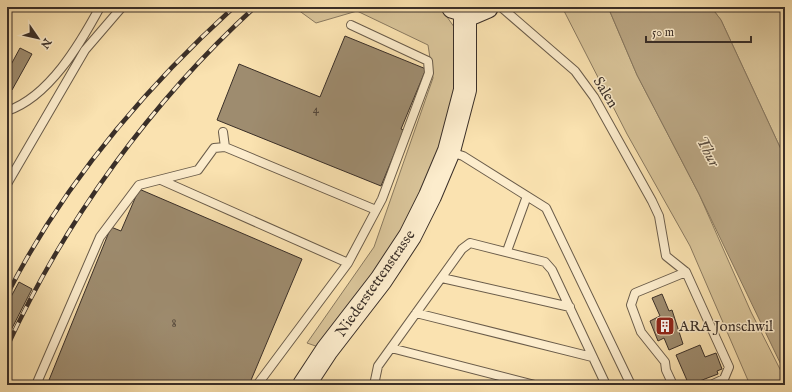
<svg xmlns="http://www.w3.org/2000/svg" width="792" height="392" font-family="'IM FELL English',serif">
<style>
.green{fill:#d9c499;stroke:#8a7a60}
.water{fill:#b9a582;stroke:#86765e}
.building{fill:#9e8c6f;stroke:#3a2f28}
.lines{fill:none;stroke-linecap:round;stroke-linejoin:round}
.lane-casing{stroke:#6a5c4a;stroke-width:10}
.secondary-casing{stroke:#3a2f28;stroke-width:24}
.lane{stroke:#fceccc;stroke-width:8}
.secondary{stroke:#fceccc;stroke-width:22}
.rail-casing{stroke:#3a2f28;stroke-width:4.5}
.rail{stroke:#fceccc;stroke-width:3;stroke-dasharray:9;stroke-linecap:butt}
.labels{text-anchor:middle;stroke-width:3;stroke-linejoin:round;paint-order:stroke}
.number-label{font-size:13px;fill:#53463a}
.street-label{font-size:15px;fill:#3a2f28;stroke:#fceccc}
.poi-label{font-size:15px;fill:#3a2f28;stroke:#fceccc;text-anchor:start}
.water-label{font-size:16px;font-style:italic;fill:#5a4c3e;stroke:#fceccc}
</style>
<rect width="100%" height="100%" fill="#fae2b0"/>
<filter id="stains"><feTurbulence type="fractalNoise" baseFrequency=".005" numOctaves="4"/><feColorMatrix values="0 0 0 0 .2 0 0 0 0 .09 0 0 0 0 .02 0 0 0 .5 -.17"/></filter>
<radialGradient id="worn" r=".72"><stop offset=".6" stop-color="#630" stop-opacity="0"/><stop offset="1" stop-color="#630" stop-opacity=".3"/></radialGradient>
<path class="green" d="M 294,7 L 440,7 L 464,41 L 449,151 L 327,350 L 307,343 L 374,247 L 433,78 L 428,45 L 357,11 L 316,23 Z
M 562,7 L 608,7 L 637,75 L 699,194 L 751,312 L 785,379 L 785,385 L 750,385 L 690,246 L 627,134 Z
M 711,7 L 785,7 L 785,158 L 721,20 Z"/>
<path class="water" d="M 608,7 L 711,7 L 721,20 L 785,158 L 785,373 L 699,194 L 637,75 Z"/>
<path class="building" d="M 7,7 L 14,7 L 7,21 Z
M 345,36 L 426,69 L 401,129 L 404,130 L 381,186 L 217,120 L 239,64 L 320,97 Z
M 20,48 L 32,54 L 12,90 L 7,87 L 7,72 Z
M 139,189 L 302,259 L 249,385 L 47,385 L 111,227 L 121,231 Z
M 19,282 L 32,289 L 7,338 L 7,304 Z
M 662,294 L 669,311 L 672,310 L 683,344 L 669,350 L 664,338 L 658,341 L 650,321 L 660,316 L 652,298 Z
M 700,345 L 705,357 L 716,353 L 722,369 L 717,371 L 718,374 L 689,385 L 676,355 Z"/>
<g class="lines">
<defs>
<path id="lane" d="M 501,7 L 575,71 L 594,97 L 652,201 L 659,216 L 666,256 L 686,272 L 729,367 L 724,379 L 711,385
M 7,111 C 49,97 80,44 100,7
M 223,132 L 225,147 L 376,210
M 450,152 L 463,156 L 546,208 L 631,385
M 161,180 L 348,263
M 7,184 L 85,50 L 122,7
M 507,251 L 527,196
M 442,278 L 570,307
M 416,313 L 592,357
M 391,348 L 535,385
M 36,385 L 100,237 L 139,185 L 198,170 L 214,148 L 225,147
M 257,385 L 348,263 L 382,199 L 429,73 L 428,61 L 351,25
M 374,385 L 378,366 L 462,249 L 470,243 L 545,262 L 552,270 L 606,385
M 673,385 L 666,370 L 665,362 L 641,332 L 631,305 L 635,293 L 686,272"/>
<path id="secondary" d="M 453,7 L 473,13 L 487,7
M 304,385 L 327,350 L 381,280 L 410,236 L 430,196 L 449,151 L 465,90 L 465,12"/>
</defs>
<use href="#lane" class="lane-casing"/>
<use href="#secondary" class="secondary-casing"/>
<use href="#lane" class="lane"/>
<use href="#secondary" class="secondary"/>
<defs>
<path id="rail" d="M 7,295 C 62,186 144,89 234,7
M 7,347 C 65,220 152,101 255,7"/>
</defs>
<use href="#rail" class="rail-casing"/>
<use href="#rail" class="rail"/>
</g>
<defs>
<symbol id="building-square" viewBox="-11 -11 22 22"><rect x="-9" y="-9" width="18" height="18" rx="4" fill="#8f2418" stroke="#fceccc"/><path d="M-4-6H4V6H1V3H-1V6H-4ZM-2.5-4.3h1.7v1.8h-1.7ZM.8-4.3h1.7v1.8H.8ZM-2.5-1h1.7V.8h-1.7ZM.8-1h1.7V.8H.8Z" fill="#fff"/></symbol>
</defs>
<g fill-rule="evenodd">
<use href="#building-square" x="654" y="315" width="22" height="22"/>
</g>
<g class="labels">
<g class="number-label">
<text x="316" y="113">4</text>
<text x="174" y="327">8</text>
</g>
<g class="street-label">
<text transform="translate(606 92) rotate(58)" y="5">Salen</text>
<text transform="translate(375 283) rotate(-55)" y="5">Niederstettenstrasse</text>
</g>
<g class="poi-label">
<text x="679" y="331">ARA Jonschwil</text>
</g>
<g class="water-label">
<text transform="translate(709 151) rotate(62)" y="6">Thur</text>
</g>
</g>
<rect width="792" height="392" fill="none" stroke="#fae2b0" stroke-width="24"/>
<rect x="8" y="8" width="776" height="376" fill="none" stroke="#3a2f28" stroke-width="2"/>
<rect x="12" y="12" width="768" height="368" fill="none" stroke="#3a2f28"/>
<g transform="translate(38 38) rotate(124)" stroke="#fceccc" stroke-width="3" paint-order="stroke">
<path d="M0-3L7 15L0 10L-7 15Z" fill="#3a2f28"/>
<text y="-6" font-size="11" font-weight="bold" text-anchor="middle" fill="#3a2f28">N</text>
</g>
<path d="M646 36v6h105v-6" fill="none" stroke="#3a2f28" stroke-width="2"/>
<text x="652" y="36" font-size="12" fill="#3a2f28" stroke="#fceccc" stroke-width="3" paint-order="stroke">50 m</text>
<rect width="100%" height="100%" filter="url(#stains)"/>
<rect width="100%" height="100%" fill="url(#worn)"/>
</svg>
